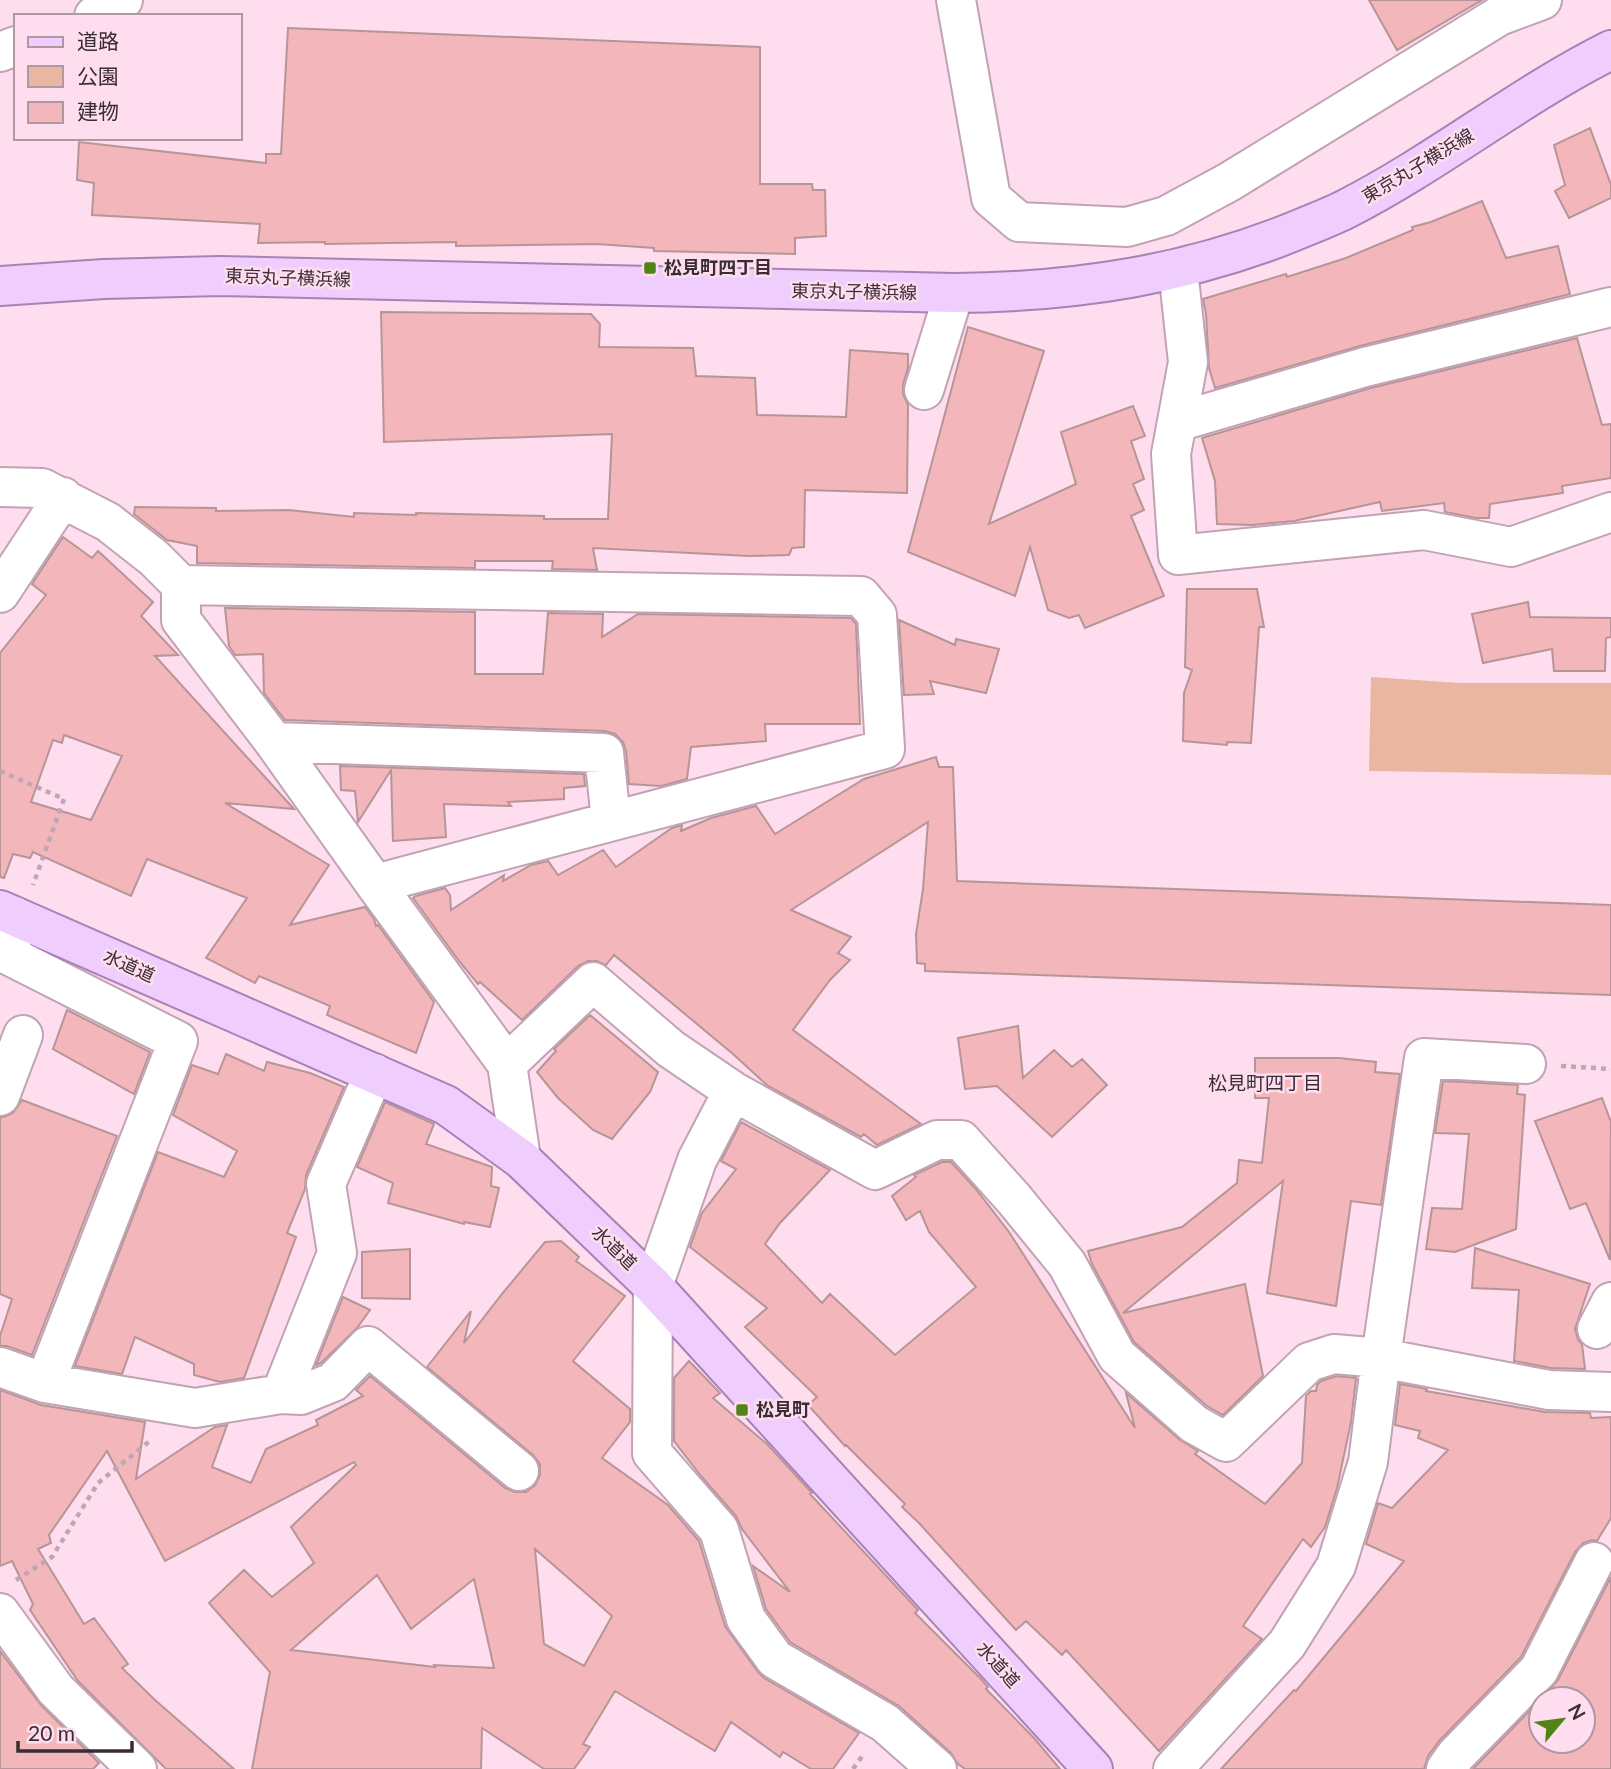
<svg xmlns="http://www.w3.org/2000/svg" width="1611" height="1769" font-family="Lato,'Noto Sans JP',sans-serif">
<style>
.green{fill:#e9b6a1}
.building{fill:#f3b6ba;stroke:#b79597;stroke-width:2;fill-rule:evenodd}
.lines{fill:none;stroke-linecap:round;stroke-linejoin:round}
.minor-casing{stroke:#c2a3b4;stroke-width:42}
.major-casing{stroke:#a881b7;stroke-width:42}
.path{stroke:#c0a6b4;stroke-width:4.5;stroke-dasharray:5 5;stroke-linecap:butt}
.minor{stroke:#fff;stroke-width:38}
.major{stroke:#efcefe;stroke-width:38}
.poi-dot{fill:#518317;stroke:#fdddee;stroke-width:2.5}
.labels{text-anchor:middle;stroke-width:5;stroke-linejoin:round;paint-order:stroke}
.street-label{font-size:18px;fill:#392d34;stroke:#fdddee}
.poi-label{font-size:18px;font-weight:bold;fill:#392d34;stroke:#fdddee;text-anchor:start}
.neighbourhood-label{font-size:19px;fill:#392d34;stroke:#fdddee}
</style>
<rect width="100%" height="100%" fill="#fdddee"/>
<path class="green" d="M 1371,677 L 1459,683 L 1611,683 L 1611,775 L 1369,771 Z"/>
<path class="building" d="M 1369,0 L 1482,0 L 1397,50 Z
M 288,28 L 760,47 L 760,184 L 812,184 L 813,190 L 825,190 L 826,236 L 795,238 L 795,254 L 654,251 L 654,248 L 597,244 L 456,246 L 456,242 L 325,244 L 325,242 L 258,243 L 260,224 L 92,215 L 94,183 L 77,180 L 79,142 L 266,163 L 266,154 L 281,154 Z
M 1590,128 L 1611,185 L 1611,198 L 1569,218 L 1555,191 L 1565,185 L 1554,145 Z
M 1482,201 L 1506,258 L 1558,246 L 1570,294 L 1360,346 L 1215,388 L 1209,368 L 1206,314 L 1203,299 L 1286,274 L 1287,277 L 1346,258 L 1413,230 L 1412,227 L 1431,222 Z
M 381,312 L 591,314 L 600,324 L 599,347 L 693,348 L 696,376 L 755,378 L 757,415 L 846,417 L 850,350 L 908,354 L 908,368 L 903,384 L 903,394 L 908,405 L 907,493 L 805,490 L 804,547 L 792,548 L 789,555 L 749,556 L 593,548 L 597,570 L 552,569 L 553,561 L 475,561 L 475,568 L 197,563 L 197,546 L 167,540 L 134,514 L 135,507 L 216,508 L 216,511 L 289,510 L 354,517 L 354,513 L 416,515 L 416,513 L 544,516 L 544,519 L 608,519 L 612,434 L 384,442 Z
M 968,327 L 1044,351 L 989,524 L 1076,484 L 1061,432 L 1133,406 L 1145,436 L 1131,441 L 1144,479 L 1133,484 L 1144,510 L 1131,516 L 1164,596 L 1085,628 L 1079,615 L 1069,618 L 1048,610 L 1030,547 L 1015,596 L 908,552 Z
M 1577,338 L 1602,425 L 1611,424 L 1611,478 L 1562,486 L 1563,493 L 1490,504 L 1489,518 L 1476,518 L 1445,512 L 1444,503 L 1382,511 L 1380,502 L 1294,521 L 1252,525 L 1217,524 L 1215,481 L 1202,438 L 1371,388 Z
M 63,537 L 92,558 L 98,551 L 153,602 L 141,616 L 178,655 L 155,656 L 294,809 L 225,803 L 329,865 L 290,925 L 365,907 L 374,919 L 376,926 L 378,925 L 434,1002 L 416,1053 L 327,1015 L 330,1006 L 259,976 L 255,983 L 206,958 L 247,898 L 147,859 L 131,896 L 33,852 L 30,858 L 13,854 L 4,878 L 0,877 L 0,653 L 46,595 L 32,584 ZM 64,735 L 122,756 L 91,820 L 31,802 L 53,740 L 62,743 Z
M 1187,589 L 1257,589 L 1264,627 L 1259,627 L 1251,743 L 1227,742 L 1227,745 L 1183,741 L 1184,693 L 1192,670 L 1185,667 Z
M 1528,602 L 1530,617 L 1611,618 L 1611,637 L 1606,638 L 1605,671 L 1554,671 L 1552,649 L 1483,663 L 1472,614 Z
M 225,608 L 475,612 L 475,674 L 543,674 L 548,613 L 603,614 L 602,637 L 638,614 L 851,618 L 856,624 L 860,724 L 765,724 L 766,741 L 691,747 L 687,779 L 661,786 L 629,784 L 626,751 L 623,742 L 615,734 L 605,731 L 285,720 L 264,693 L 263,654 L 235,655 L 229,646 Z
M 899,620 L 955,645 L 956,639 L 999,649 L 986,693 L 930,681 L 934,694 L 904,695 Z
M 936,757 L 939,767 L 953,767 L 957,881 L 1611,905 L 1611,995 L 925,971 L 925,964 L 917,963 L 916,934 L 923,889 L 928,822 L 791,910 L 851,937 L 838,953 L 850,960 L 830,980 L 793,1030 L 921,1124 L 877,1145 L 864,1134 L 861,1137 L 768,1086 L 733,1054 L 614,955 L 606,965 L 597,961 L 588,961 L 578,966 L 522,1020 L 480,982 L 478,984 L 459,961 L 413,898 L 416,896 L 445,888 L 450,895 L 451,910 L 504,875 L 503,881 L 531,865 L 548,861 L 558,875 L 603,850 L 616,867 L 672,828 L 682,825 L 681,831 L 711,818 L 756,806 L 775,834 L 864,779 Z
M 340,766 L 584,774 L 585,786 L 564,788 L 564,799 L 508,802 L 511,806 L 444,804 L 446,837 L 393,841 L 391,770 L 358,822 L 355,791 L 341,790 Z
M 67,1010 L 150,1052 L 134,1094 L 53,1049 Z
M 590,1015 L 658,1072 L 650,1092 L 612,1139 L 593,1130 L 558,1098 L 537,1072 L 556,1051 L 554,1049 Z
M 1018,1026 L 1023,1078 L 1054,1050 L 1072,1067 L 1082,1059 L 1107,1085 L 1052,1137 L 997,1086 L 965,1089 L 958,1038 Z
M 226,1054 L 264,1071 L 267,1062 L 310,1073 L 344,1087 L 306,1175 L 305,1189 L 287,1233 L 296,1237 L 244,1378 L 220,1382 L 194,1375 L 194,1364 L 135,1337 L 122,1374 L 75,1366 L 158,1152 L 224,1177 L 237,1151 L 173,1115 L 192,1065 L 218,1074 Z
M 1255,1058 L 1339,1058 L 1376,1062 L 1375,1072 L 1400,1074 L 1381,1205 L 1351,1201 L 1336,1306 L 1267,1293 L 1283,1181 L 1123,1313 L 1245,1284 L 1263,1376 L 1223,1415 L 1207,1406 L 1134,1342 L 1092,1264 L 1088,1251 L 1182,1227 L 1237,1183 L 1239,1160 L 1262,1163 L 1269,1098 L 1255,1098 Z
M 1443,1081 L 1518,1085 L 1517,1094 L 1525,1095 L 1516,1229 L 1455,1252 L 1426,1249 L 1432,1208 L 1462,1209 L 1469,1134 L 1435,1133 Z
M 1602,1098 L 1611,1122 L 1610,1260 L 1586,1203 L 1570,1209 L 1535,1121 Z
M 22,1100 L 117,1136 L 32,1355 L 7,1346 L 0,1346 L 0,1336 L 12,1299 L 0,1294 L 0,1117 L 4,1117 L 13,1113 Z
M 385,1102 L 434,1124 L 426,1144 L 492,1167 L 491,1186 L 499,1188 L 490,1227 L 464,1222 L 464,1224 L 388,1203 L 393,1183 L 357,1167 Z
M 741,1122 L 830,1170 L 780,1223 L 765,1244 L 822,1303 L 830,1294 L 895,1355 L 976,1287 L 929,1232 L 920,1211 L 906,1220 L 892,1196 L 916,1177 L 914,1175 L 942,1162 L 951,1162 L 975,1188 L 1009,1232 L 1135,1428 L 1126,1393 L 1180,1440 L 1198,1451 L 1195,1454 L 1265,1504 L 1302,1463 L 1306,1396 L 1311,1391 L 1316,1391 L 1317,1385 L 1321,1381 L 1337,1376 L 1356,1378 L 1351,1422 L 1337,1488 L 1325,1527 L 1311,1547 L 1303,1539 L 1243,1626 L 1262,1639 L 1159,1751 L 1066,1650 L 1062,1655 L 1026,1621 L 1016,1630 L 919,1523 L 902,1507 L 905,1504 L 846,1445 L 845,1446 L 808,1405 L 817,1397 L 745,1327 L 767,1308 L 690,1247 L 702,1213 L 736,1169 L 721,1161 Z
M 561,1241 L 579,1257 L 576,1261 L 625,1296 L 573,1361 L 630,1409 L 630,1422 L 602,1458 L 668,1505 L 699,1541 L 725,1626 L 758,1672 L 764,1678 L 859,1733 L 833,1769 L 811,1769 L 783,1752 L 780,1757 L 731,1722 L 715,1751 L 615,1691 L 583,1744 L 590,1747 L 574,1769 L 544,1769 L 482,1728 L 481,1769 L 252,1769 L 270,1672 L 209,1603 L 244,1570 L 272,1597 L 314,1563 L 291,1527 L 356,1465 L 354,1462 L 165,1561 L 107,1451 L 49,1535 L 51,1543 L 38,1549 L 84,1624 L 94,1618 L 128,1664 L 122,1668 L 155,1700 L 234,1769 L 166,1769 L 78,1681 L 30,1610 L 33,1604 L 12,1561 L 0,1566 L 0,1390 L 41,1405 L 145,1422 L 136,1479 L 215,1427 L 227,1425 L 212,1467 L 251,1483 L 266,1449 L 318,1425 L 316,1420 L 363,1396 L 356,1390 L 370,1376 L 505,1488 L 515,1492 L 526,1492 L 535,1485 L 540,1475 L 540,1464 L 533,1455 L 427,1367 L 471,1311 L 464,1343 L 502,1294 L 545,1242 ZM 535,1549 L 612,1616 L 584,1666 L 544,1644 ZM 377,1575 L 411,1629 L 474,1579 L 494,1668 L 434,1665 L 435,1667 L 291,1650 Z
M 1475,1248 L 1590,1284 L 1575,1329 L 1578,1340 L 1582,1344 L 1585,1369 L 1551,1368 L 1514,1361 L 1519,1290 L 1472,1288 Z
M 410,1249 L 410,1299 L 362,1298 L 362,1252 Z
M 343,1297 L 370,1310 L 357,1328 L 321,1363 L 316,1365 Z
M 689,1361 L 720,1393 L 713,1398 L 767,1444 L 812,1493 L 810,1494 L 918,1610 L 915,1613 L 981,1679 L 988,1687 L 986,1689 L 1034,1738 L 1060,1769 L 965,1769 L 958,1764 L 951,1753 L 899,1706 L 790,1642 L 766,1609 L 753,1566 L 790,1592 L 742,1529 L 736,1516 L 701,1476 L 674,1441 L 674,1378 Z
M 1400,1384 L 1427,1389 L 1426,1391 L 1545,1412 L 1590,1413 L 1591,1418 L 1611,1417 L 1611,1518 L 1597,1541 L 1592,1540 L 1583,1543 L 1575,1552 L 1521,1657 L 1440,1740 L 1428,1756 L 1424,1769 L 1221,1769 L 1294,1690 L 1296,1691 L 1404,1561 L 1366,1544 L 1378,1503 L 1392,1508 L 1448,1450 L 1418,1438 L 1420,1431 L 1395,1425 Z
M 1611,1577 L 1611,1769 L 1473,1769 L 1541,1699 L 1541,1741 L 1583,1741 L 1583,1699 L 1541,1699 L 1558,1680 Z
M 0,1651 L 41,1705 L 99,1763 L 93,1769 L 0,1769 Z"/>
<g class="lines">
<defs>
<path id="minor" d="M 956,0 L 991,198 L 1019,222 L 1127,227 L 1166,216 L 1229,182 L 1499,16 L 1542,0
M 94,16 L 123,0
M 0,52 L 16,46
M 1178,269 L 1188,362 L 1171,454 L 1178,555 L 1424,530 L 1511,547 L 1611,512
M 924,390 L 954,293
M 1177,422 L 1365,367 L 1611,307
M 0,487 L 42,488 L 108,522 L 154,558 L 181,585 L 181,620 L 274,742 L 375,884 L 507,1064 L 521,1159
M 181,585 L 861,596 L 877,615 L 885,749 L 375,884
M 0,593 L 63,497
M 274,742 L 604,753 L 611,821
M 14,916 L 10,956 L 178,1041 L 45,1383
M 507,1064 L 593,982 L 671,1049 L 733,1091 L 875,1170 L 937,1140 L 961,1140 L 1014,1199 L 1067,1264 L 1117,1356 L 1194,1424 L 1226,1442 L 1309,1362 L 1334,1354 L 1381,1358 L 1549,1390 L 1611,1392
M 733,1091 L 697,1160 L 653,1286 L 652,1453 L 719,1530 L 746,1619 L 775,1659 L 885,1723 L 937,1769
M 0,1096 L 23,1035
M 1597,1329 L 1611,1302
M 0,1367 L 45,1383 L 195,1408 L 281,1394 L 337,1253 L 326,1184 L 374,1073
M 281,1394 L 301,1395 L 333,1382 L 368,1346 L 519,1471
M 0,1613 L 56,1690 L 137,1769
M 1173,1769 L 1287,1644 L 1336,1566 L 1368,1462 L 1381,1358 L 1424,1058 L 1526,1064
M 1446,1769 L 1456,1755 L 1539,1670 L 1594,1562"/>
<path id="major" d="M 0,286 L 104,279 L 220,276 L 954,293 C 1075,292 1190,275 1302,228 C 1317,222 1332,216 1346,209 C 1438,162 1519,96 1611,50
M 0,910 L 446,1105 L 521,1159 L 653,1286 L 1093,1769"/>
</defs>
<use href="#minor" class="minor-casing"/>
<use href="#major" class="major-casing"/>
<path class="path" d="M 0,771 L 64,799 L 33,885
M 1561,1066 L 1611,1069
M 16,1580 L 52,1557 L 98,1483 L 151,1440
M 853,1769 L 863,1755"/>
<use href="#minor" class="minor"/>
<use href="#major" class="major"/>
</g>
<g class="poi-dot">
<rect x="643" y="261" width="14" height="14" rx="3.5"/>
<rect x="735" y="1403" width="14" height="14" rx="3.5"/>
</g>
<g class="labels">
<g class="street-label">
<text transform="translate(1418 166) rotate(-31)" y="6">東京丸子横浜線</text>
<text transform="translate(288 278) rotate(2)" y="6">東京丸子横浜線</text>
<text transform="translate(854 292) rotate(1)" y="6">東京丸子横浜線</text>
<text transform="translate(129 966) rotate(24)" y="6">水道道</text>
<text transform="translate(614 1248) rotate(44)" y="6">水道道</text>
<text transform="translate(998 1665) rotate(48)" y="6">水道道</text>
</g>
<g class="poi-label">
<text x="664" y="274">松見町四丁目</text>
<text x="756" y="1416">松見町</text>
</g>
<g class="neighbourhood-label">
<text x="1265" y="1090">松見町四丁目</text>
</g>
</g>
<rect x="14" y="14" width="228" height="126" fill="#fdddee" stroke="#af97a4" stroke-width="2"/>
<rect x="28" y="37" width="35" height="10" fill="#efcefe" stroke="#af97a4" stroke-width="2"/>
<text x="77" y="49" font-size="21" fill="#392d34">道路</text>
<rect x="28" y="66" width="35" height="21" fill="#e9b6a1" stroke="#af97a4" stroke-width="2"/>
<text x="77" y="84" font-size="21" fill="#392d34">公園</text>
<rect x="28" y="102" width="35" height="21" fill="#f3b6ba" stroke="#af97a4" stroke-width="2"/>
<text x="77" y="119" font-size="21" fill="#392d34">建物</text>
<g transform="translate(1562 1720) rotate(61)"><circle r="33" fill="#fdddee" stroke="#af97a4" stroke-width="2"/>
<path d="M0-5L12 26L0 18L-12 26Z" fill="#518317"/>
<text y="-10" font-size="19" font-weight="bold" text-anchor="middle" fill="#392d34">N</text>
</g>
<path d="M18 1741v10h114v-10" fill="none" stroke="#392d34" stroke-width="3.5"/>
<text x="28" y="1741" font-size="21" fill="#392d34" stroke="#fdddee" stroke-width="5" paint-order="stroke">20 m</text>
</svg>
